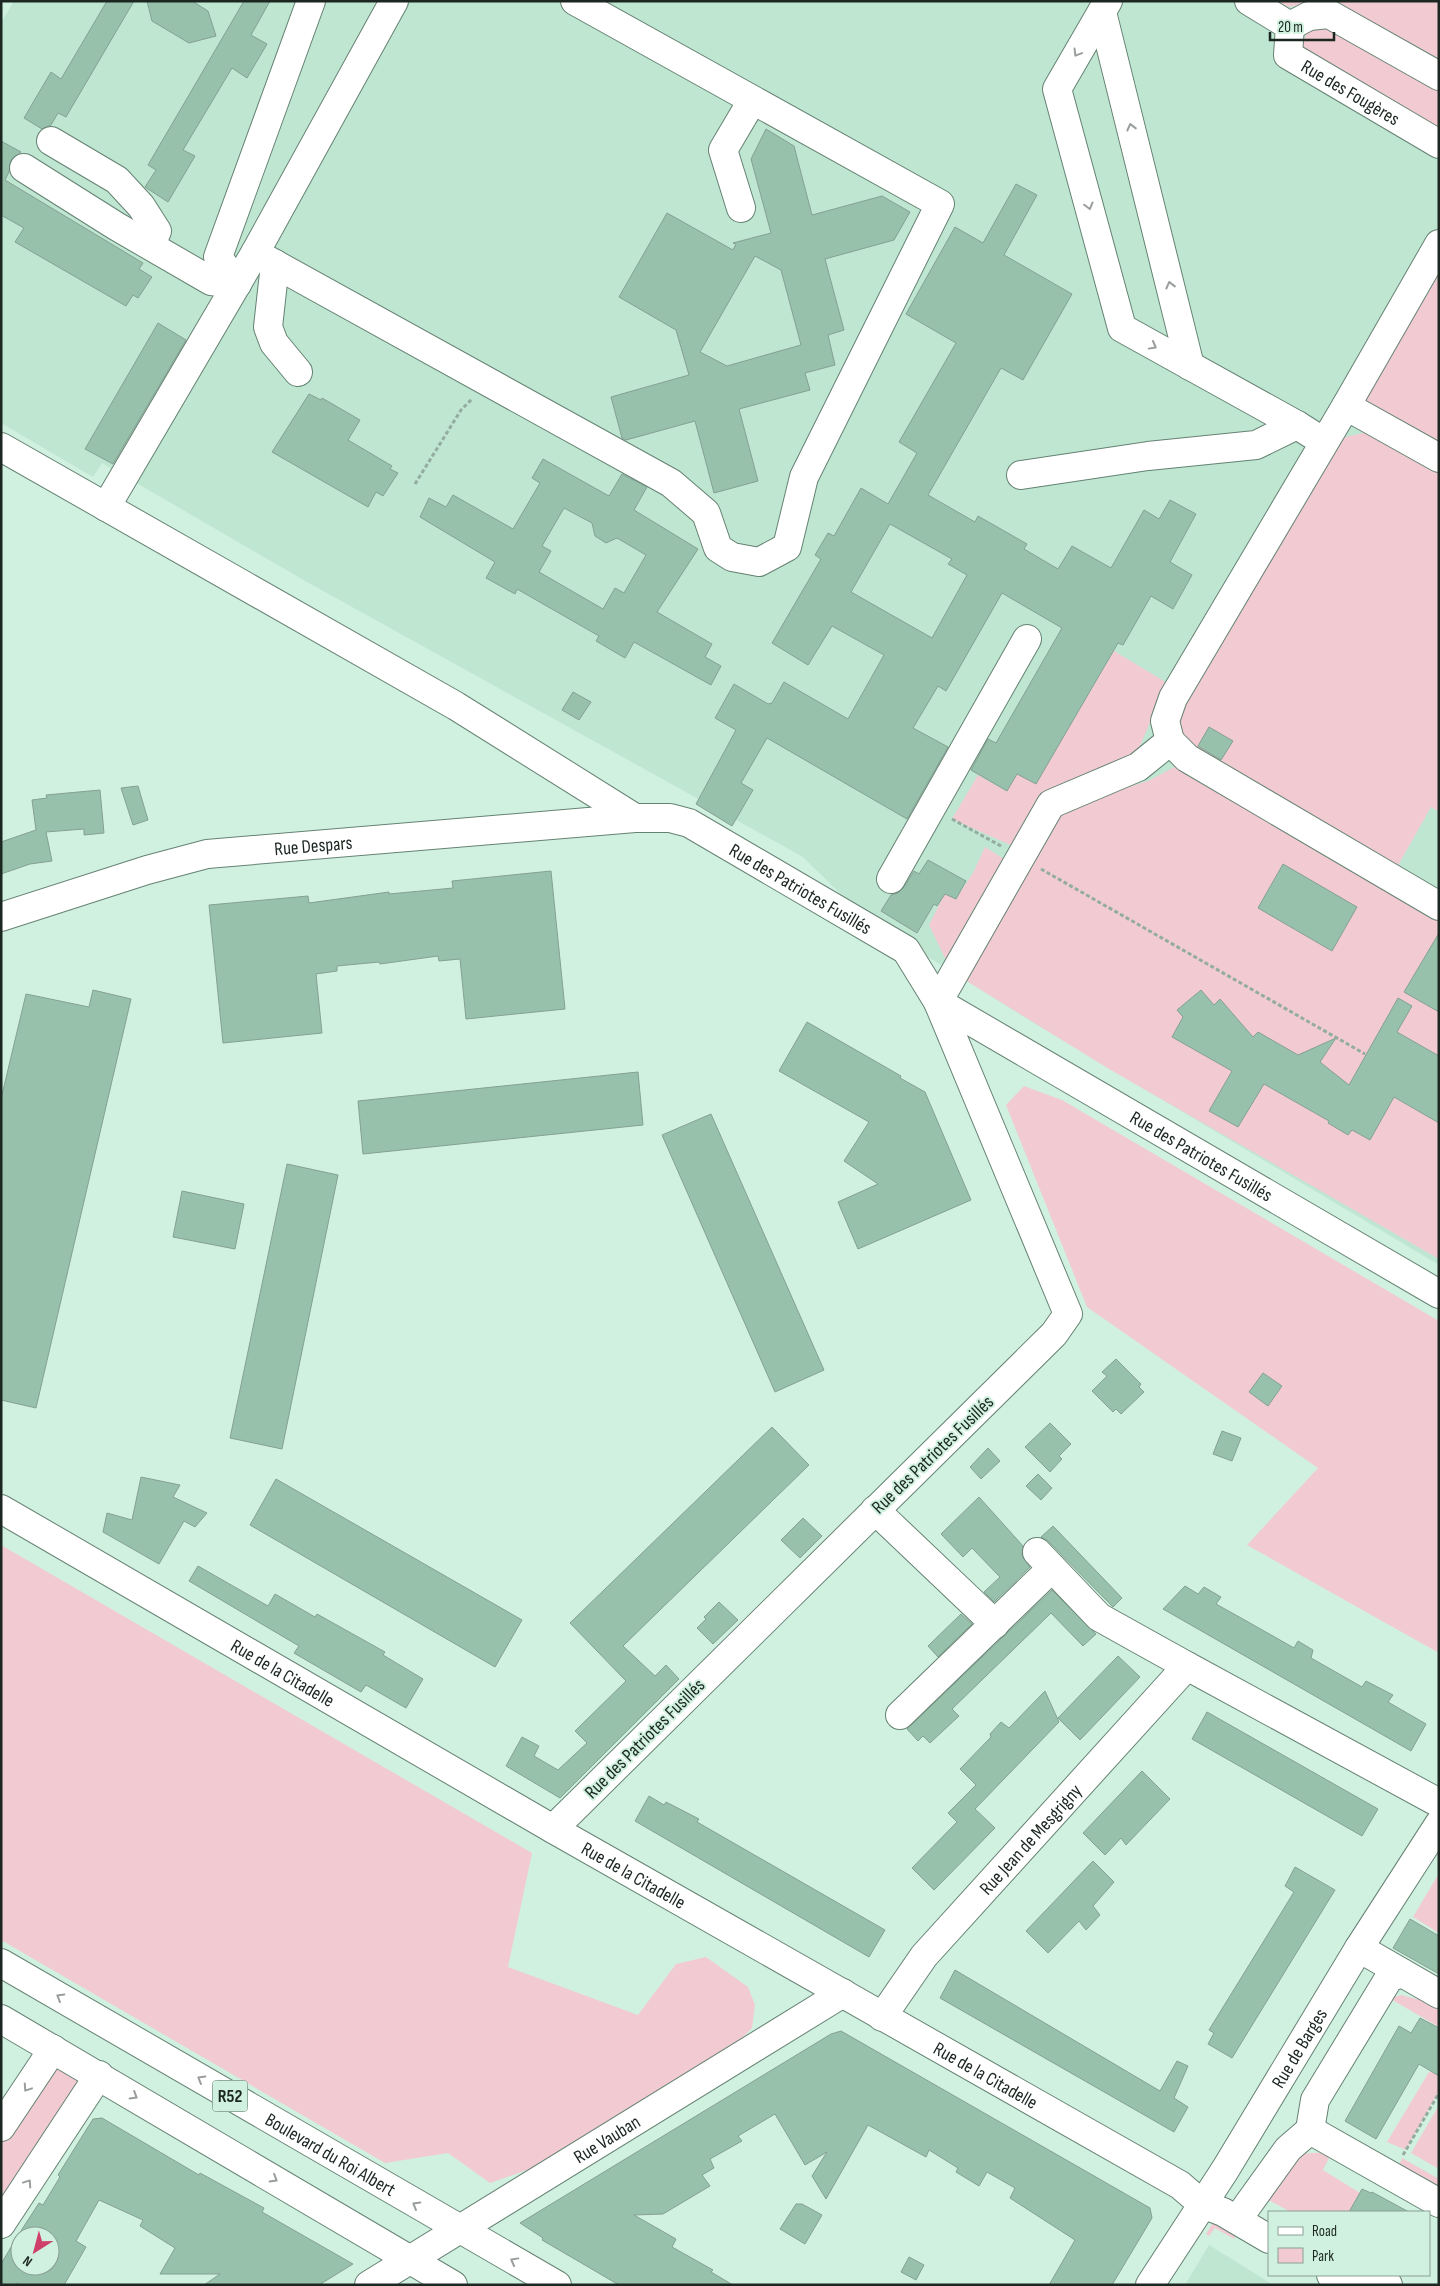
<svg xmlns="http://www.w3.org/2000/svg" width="1440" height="2286" font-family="'Sofia Sans Condensed',sans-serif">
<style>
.built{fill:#bfe6d1}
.green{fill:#f1cbd1}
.building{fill:#97c1ab;stroke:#84a191;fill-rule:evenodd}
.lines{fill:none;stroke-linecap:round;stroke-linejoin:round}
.minor-casing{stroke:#658273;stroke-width:30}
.major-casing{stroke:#658273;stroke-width:30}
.path{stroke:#93ac9f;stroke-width:3;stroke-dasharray:4 2.5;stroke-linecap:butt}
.minor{stroke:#fff;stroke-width:28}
.major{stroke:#fff;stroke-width:28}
.oneway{stroke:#999e9b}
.labels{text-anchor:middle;stroke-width:4;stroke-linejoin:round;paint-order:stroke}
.shield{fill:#d1f1e0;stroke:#52645a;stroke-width:1}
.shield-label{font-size:18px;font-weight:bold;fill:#1c2721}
.street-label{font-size:19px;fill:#1c2721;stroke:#d1f1e0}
</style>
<rect width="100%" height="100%" fill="#d1f1e0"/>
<path class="built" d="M 14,1 L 1277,1 L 1288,7 L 1323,1 L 1435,60 L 1439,55 L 1439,1265 L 1034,1023 L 864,917 L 803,857 L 307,582 L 102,463 L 93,477 L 1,423 L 1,23 Z
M 1209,2245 L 1235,2261 L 1273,2285 L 1185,2285 Z"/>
<path class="green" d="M 1277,1 L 1323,1 L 1288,7 Z
M 1327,1 L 1439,1 L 1439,55 L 1435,60 Z
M 1311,25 L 1325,27 L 1439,90 L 1439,130 L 1308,53 L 1301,46 Z
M 1439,265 L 1439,448 L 1368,406 L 1364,396 Z
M 1367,432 L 1439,474 L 1439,812 L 1431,807 L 1391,878 L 1187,758 L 1173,698 L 1324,442 Z
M 1114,651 L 1167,683 L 1136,755 L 1015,847 L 952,819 L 978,775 L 1006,791 L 1019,770 L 1036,782 Z
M 1178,765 L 1439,917 L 1439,1259 L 1109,1069 L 965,980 L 1057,819 L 1069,805 L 1148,781 Z
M 985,847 L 1007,861 L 948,964 L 929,925 L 945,893 L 956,899 L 973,873 Z
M 1024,1086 L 1062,1100 L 1439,1321 L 1439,1653 L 1247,1545 L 1318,1468 L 1087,1307 L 1006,1105 Z
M 1,1545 L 532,1853 L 508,1967 L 638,2015 L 676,1964 L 706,1957 L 748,1987 L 755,2005 L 752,2028 L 732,2048 L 530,2169 L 490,2183 L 448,2153 L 385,2163 L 1,1940 Z
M 1439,1873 L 1439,1933 L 1413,1917 Z
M 1401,1995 L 1421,2000 L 1439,2010 L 1439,2027 L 1389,1998 Z
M 57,2065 L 77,2078 L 78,2087 L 1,2207 L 1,2144 L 50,2070 Z
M 1429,2072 L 1439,2073 L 1439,2091 L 1406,2150 L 1387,2142 Z
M 1439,2105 L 1439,2164 L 1437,2168 L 1411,2153 Z
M 1332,2152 L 1323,2170 L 1360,2193 L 1349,2212 L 1291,2212 L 1268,2200 L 1293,2154 Z
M 1402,2158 L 1439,2179 L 1439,2192 L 1398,2168 Z
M 1212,2224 L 1216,2224 L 1236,2236 L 1234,2239 L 1215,2228 L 1209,2236 L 1206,2234 Z"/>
<path class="building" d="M 107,1 L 134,1 L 66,117 L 58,113 L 51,125 L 42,129 L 24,118 L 51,72 L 61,79 Z
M 147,1 L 192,1 L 208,11 L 216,36 L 189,43 L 152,21 Z
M 244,1 L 270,1 L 251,35 L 267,44 L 247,78 L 232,68 L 183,150 L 195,156 L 168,202 L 145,187 L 156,170 L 148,165 Z
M 766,129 L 794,146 L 812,215 L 882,196 L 910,212 L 894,240 L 825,259 L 844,330 L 828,335 L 835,365 L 805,373 L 810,390 L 739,409 L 758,481 L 714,493 L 695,421 L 626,440 L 622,438 L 611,397 L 689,375 L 676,330 L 619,297 L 667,213 L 733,250 L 736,244 L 733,243 L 771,233 L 751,159 ZM 755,256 L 781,270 L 801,345 L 727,366 L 700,352 Z
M 1,141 L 21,152 L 11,160 L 9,172 L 5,180 L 143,263 L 139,269 L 152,277 L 138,298 L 133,295 L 126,306 L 15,242 L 24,228 L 1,215 Z
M 1016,184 L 1037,195 L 1004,255 L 1072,294 L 1023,380 L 1001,368 L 928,495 L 975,522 L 978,516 L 1027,544 L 1024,549 L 1058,569 L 1072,546 L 1111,568 L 1144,510 L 1159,519 L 1170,500 L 1196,514 L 1170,562 L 1192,575 L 1173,609 L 1151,596 L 1123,645 L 1118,643 L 1036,784 L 1017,774 L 1007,791 L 971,770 L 988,739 L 996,743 L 1062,628 L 1002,593 L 946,691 L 938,686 L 913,728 L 948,747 L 907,819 L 767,738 L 741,783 L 753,790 L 732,826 L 696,804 L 736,730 L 715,718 L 734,684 L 768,704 L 772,703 L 784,682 L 848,719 L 884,655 L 832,626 L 808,665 L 772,643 L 821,559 L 815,555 L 828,533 L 834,536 L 861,488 L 888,504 L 917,453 L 899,442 L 956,343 L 906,314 L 955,227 L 983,243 ZM 890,524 L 952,559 L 948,564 L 967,575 L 932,638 L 851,592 Z
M 158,323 L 186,340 L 113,464 L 85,449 Z
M 309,394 L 321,400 L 322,398 L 360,420 L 348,440 L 392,466 L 390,469 L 398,473 L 383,496 L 376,492 L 368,507 L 272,452 Z
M 543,459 L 609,496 L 622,474 L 647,487 L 634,510 L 698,549 L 657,612 L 712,644 L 705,657 L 721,666 L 711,685 L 634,642 L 625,658 L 596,641 L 599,636 L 517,589 L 515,594 L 486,578 L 495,562 L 420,517 L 429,498 L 446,507 L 453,495 L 513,529 L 540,483 L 532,478 ZM 564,508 L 592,523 L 595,536 L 606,543 L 617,538 L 646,555 L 624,593 L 615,588 L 603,609 L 539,572 L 551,551 L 542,546 Z
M 573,692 L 591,702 L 579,720 L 562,710 Z
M 1209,727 L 1233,741 L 1221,760 L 1198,746 Z
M 138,786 L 148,820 L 133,825 L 121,788 Z
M 100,790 L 104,833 L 84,835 L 84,829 L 46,832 L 52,861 L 30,864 L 1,874 L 1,842 L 36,830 L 32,800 L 47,798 L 46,795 Z
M 928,860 L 966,881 L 956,899 L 945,894 L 937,906 L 934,904 L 917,933 L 881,911 L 891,895 L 898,893 L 904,887 L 914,871 L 919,874 Z
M 1283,864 L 1357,907 L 1332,951 L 1258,908 Z
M 551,871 L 565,1009 L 466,1019 L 460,959 L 439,961 L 438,956 L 380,964 L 379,962 L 337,966 L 337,971 L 316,974 L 322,1033 L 223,1043 L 209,905 L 308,896 L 309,903 L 389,892 L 389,894 L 453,888 L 452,881 Z
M 1439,933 L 1439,1012 L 1404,992 Z
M 93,990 L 131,999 L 36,1408 L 1,1400 L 1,1099 L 26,994 L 89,1007 Z
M 1201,990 L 1214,1005 L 1220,999 L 1253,1037 L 1258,1032 L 1298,1055 L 1336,1038 L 1320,1062 L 1349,1085 L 1398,998 L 1412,1006 L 1397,1032 L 1439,1056 L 1439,1123 L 1394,1097 L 1370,1140 L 1352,1130 L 1348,1135 L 1328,1123 L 1329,1121 L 1264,1084 L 1238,1127 L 1209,1111 L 1232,1071 L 1172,1037 L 1183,1017 L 1177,1010 Z
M 807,1022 L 901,1076 L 900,1078 L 925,1092 L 971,1200 L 858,1249 L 838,1202 L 878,1184 L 844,1161 L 869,1122 L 779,1071 Z
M 638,1072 L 643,1125 L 363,1154 L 358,1101 Z
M 711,1114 L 824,1370 L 775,1392 L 662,1135 Z
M 287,1164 L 338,1175 L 282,1449 L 230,1438 Z
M 182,1191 L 244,1204 L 235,1249 L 173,1237 Z
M 1116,1359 L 1141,1384 L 1139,1387 L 1144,1392 L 1121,1414 L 1116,1409 L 1113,1412 L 1092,1391 L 1107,1376 L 1102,1372 Z
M 1263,1373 L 1282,1386 L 1268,1406 L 1249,1392 Z
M 1050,1423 L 1071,1444 L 1059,1456 L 1062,1459 L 1050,1472 L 1025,1447 Z
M 772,1427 L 809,1465 L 623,1646 L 655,1676 L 666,1665 L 679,1679 L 560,1798 L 506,1766 L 522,1737 L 539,1746 L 534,1756 L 558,1770 L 587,1743 L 575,1731 L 626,1681 L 570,1623 Z
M 1222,1431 L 1241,1438 L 1232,1461 L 1213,1454 Z
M 988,1448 L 1000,1461 L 981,1479 L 970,1467 Z
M 1038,1474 L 1052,1488 L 1041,1500 L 1026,1486 Z
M 141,1477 L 180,1485 L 173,1497 L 207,1513 L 195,1527 L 184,1521 L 159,1564 L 103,1532 L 107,1513 L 132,1520 Z
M 276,1479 L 522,1620 L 495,1667 L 250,1525 Z
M 979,1497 L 1023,1546 L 1022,1556 L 1030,1567 L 994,1602 L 984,1592 L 1000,1577 L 972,1548 L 963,1557 L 941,1534 Z
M 803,1518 L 822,1536 L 800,1558 L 781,1540 Z
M 1053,1526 L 1122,1598 L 1113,1607 L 1048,1541 L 1041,1537 Z
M 198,1566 L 268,1606 L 275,1594 L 315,1617 L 317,1614 L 385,1652 L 383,1655 L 423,1679 L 406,1708 L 366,1685 L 361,1692 L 294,1653 L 299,1646 L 189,1581 Z
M 1185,1586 L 1198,1594 L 1204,1587 L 1221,1597 L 1216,1604 L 1250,1623 L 1294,1648 L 1298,1641 L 1313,1650 L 1311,1658 L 1362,1687 L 1366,1681 L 1393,1695 L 1388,1702 L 1426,1724 L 1411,1751 L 1163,1609 Z
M 1052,1590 L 1096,1634 L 1083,1646 L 1051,1613 L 952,1709 L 959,1716 L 930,1743 L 923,1736 L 918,1741 L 907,1729 Z
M 719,1602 L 738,1620 L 713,1644 L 697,1628 L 706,1619 L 704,1617 Z
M 961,1614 L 972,1624 L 938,1657 L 928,1646 Z
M 1118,1656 L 1140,1677 L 1080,1740 L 1058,1718 Z
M 1045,1691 L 1059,1722 L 975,1809 L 995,1828 L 934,1890 L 912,1868 L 957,1822 L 948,1813 L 976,1785 L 960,1769 L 991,1737 L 990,1734 L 1001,1722 L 1009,1728 Z
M 1207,1712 L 1378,1809 L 1362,1836 L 1192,1739 Z
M 1142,1771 L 1170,1799 L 1126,1845 L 1121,1838 L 1105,1855 L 1083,1833 Z
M 649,1796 L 664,1805 L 666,1802 L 699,1819 L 697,1822 L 885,1930 L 869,1957 L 635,1821 Z
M 1093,1861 L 1114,1882 L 1093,1906 L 1100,1915 L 1086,1930 L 1079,1921 L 1048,1953 L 1026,1931 Z
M 1295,1867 L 1335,1890 L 1232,2058 L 1208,2044 L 1214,2033 L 1209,2030 L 1294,1892 L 1285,1886 Z
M 1410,1919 L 1439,1936 L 1439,1974 L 1393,1948 Z
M 955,1970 L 1160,2091 L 1177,2061 L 1188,2066 L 1174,2098 L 1188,2107 L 1174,2132 L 940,1998 Z
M 1420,2018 L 1439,2028 L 1439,2076 L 1419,2064 L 1376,2139 L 1345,2121 L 1399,2026 L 1411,2033 Z
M 841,2031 L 1150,2208 L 1152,2218 L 1112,2285 L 1049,2285 L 1075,2240 L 1010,2198 L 1015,2188 L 987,2172 L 979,2186 L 956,2172 L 958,2168 L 929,2150 L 926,2157 L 868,2125 L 826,2199 L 812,2176 L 827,2152 L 805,2165 L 775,2114 L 738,2136 L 742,2141 L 710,2159 L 714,2168 L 702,2175 L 710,2186 L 663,2214 L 634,2215 L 676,2239 L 672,2247 L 713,2270 L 711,2272 L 733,2285 L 619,2285 L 542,2240 L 543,2238 L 520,2223 L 831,2034 Z
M 102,2118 L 199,2175 L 200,2173 L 264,2208 L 262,2212 L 353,2264 L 319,2285 L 204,2285 L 220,2274 L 160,2274 L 175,2248 L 140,2226 L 143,2220 L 99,2200 L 76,2241 L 86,2247 L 64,2285 L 19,2285 L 16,2283 L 15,2285 L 1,2285 L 1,2264 L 17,2237 L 39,2203 L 43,2205 L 60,2177 L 58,2175 L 93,2119 ZM 20,2236 L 50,2236 L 50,2266 L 20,2266 Z
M 1362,2189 L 1371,2193 L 1372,2192 L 1409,2212 L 1349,2212 Z
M 796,2204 L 802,2204 L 822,2215 L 805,2244 L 780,2229 Z
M 909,2257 L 924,2265 L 916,2280 L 901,2272 Z"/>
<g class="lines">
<defs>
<g id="minor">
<path d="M 1108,1 L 1057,89 L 1122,328 L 1297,425 L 1324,442"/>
<path id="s1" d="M 1249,1 L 1290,26 L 1288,55 L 1439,144"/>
<path d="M 1102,12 L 1190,366"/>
<path d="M 1290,26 L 1309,16 L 1329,14 L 1439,76"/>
<path d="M 51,141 L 117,180 L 141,206 L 157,231 L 151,245"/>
<path d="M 24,168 L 116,226 L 211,281 L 237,284"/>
<path d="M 741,208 L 723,150 L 752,101"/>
<path id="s2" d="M 1439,244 L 1346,406 L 1173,698 L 1165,721 L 1170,741 L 1138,767 L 1051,804 L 938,1002 L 1439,1294"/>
<path d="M 255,253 L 671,483 L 706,513 L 718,548 L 732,557 L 759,562 L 787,547 L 804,477 L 940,204 L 575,1"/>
<path d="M 275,264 L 268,327 L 274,343 L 298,372"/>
<path d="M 237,284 L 218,257 L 311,1"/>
<path d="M 1346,406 L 1439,458"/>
<path d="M 1,447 L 456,706 L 635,818"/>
<path d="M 1021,475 L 1148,456 L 1256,445 L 1297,425"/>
<path d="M 106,507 L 255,253 L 394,1"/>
<path d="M 1170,741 L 1187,758 L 1439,906"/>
<path d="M 891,879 L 1027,639"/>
<path id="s3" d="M 1,917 L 147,870 L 207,854 L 635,818 L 670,818 L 689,823 L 906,950 L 938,1002 L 1068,1314 L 1054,1334 L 553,1829"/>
<path id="s4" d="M 1,1509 L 553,1829 L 1180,2185 L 1202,2204 L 1223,2212 L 1269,2239"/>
<path d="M 875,1510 L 995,1624"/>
<path d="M 1037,1552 L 1099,1617 L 1187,1666"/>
<path d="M 900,1715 L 1052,1568"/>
<path d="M 1359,1948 L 1439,1994"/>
<path id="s5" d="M 882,2017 L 924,1956 L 1187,1666 L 1439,1803"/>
<path d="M 1,2127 L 53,2049"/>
<path d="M 1310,2130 L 1315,2100 L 1389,1978 L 1402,1973"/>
<path d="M 1237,2220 L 1288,2149 L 1310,2130 L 1439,2203"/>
<path d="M 1,2224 L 99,2075"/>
<path d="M 1331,2275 C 1345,2283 1358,2279 1373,2275 L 1388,2285"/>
<path id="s6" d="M 369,2285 L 843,1993"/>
<path id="s7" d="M 1150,2285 L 1225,2170 L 1359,1948 L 1439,1824"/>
</g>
<g id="major">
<path id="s8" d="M 1,1963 L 557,2285"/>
<path d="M 1,2019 L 453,2285"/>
</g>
</defs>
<use href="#minor" class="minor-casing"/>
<use href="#major" class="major-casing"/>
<path class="path" d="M 415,484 L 461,410 L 472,399
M 952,819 L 1001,846
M 1041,869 L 1365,1054
M 1403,2155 L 1439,2093"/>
<use href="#minor" class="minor"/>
<use href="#major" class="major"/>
</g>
<defs><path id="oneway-chevron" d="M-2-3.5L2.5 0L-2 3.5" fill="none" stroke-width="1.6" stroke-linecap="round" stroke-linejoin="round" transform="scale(1.25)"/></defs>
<g class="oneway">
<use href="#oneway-chevron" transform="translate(1077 53) rotate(121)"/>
<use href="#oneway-chevron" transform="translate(1131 127) rotate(-104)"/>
<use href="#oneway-chevron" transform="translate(1089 206) rotate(75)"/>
<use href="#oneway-chevron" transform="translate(1170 285) rotate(-104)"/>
<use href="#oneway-chevron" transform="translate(1153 346) rotate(29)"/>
<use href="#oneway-chevron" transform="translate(60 1997) rotate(-150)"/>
<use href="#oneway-chevron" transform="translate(201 2079) rotate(-150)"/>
<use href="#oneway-chevron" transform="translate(27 2088) rotate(124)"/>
<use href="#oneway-chevron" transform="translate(134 2096) rotate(31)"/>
<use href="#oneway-chevron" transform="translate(274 2179) rotate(31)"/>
<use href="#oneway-chevron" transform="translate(28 2183) rotate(-56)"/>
<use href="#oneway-chevron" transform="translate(416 2205) rotate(-150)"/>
<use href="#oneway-chevron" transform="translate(514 2261) rotate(-151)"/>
</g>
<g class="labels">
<rect class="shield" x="212.5" y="2080.5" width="35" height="31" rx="4"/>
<g class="shield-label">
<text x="230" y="2102">R52</text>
</g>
<g class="street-label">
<text dy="7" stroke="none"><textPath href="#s1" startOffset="150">Rue des Fougères</textPath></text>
<text dy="7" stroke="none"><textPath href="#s3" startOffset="322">Rue Despars</textPath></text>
<text dy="7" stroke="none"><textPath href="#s3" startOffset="829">Rue des Patriotes Fusillés</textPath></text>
<text dy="7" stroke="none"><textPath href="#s2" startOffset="1240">Rue des Patriotes Fusillés</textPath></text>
<text transform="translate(932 1454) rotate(-44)" y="7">Rue des Patriotes Fusillés</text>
<text dy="7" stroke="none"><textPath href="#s4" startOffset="326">Rue de la Citadelle</textPath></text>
<text transform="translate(644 1738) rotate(-45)" y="7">Rue des Patriotes Fusillés</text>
<text dy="7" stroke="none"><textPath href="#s5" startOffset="232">Rue Jean de Mesgrigny</textPath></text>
<text dy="7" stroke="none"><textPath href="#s4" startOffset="731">Rue de la Citadelle</textPath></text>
<text dy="7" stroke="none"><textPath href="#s7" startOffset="280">Rue de Barges</textPath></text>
<text dy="7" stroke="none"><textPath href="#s4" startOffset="1136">Rue de la Citadelle</textPath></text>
<text dy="7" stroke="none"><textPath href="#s6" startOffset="279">Rue Vauban</textPath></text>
<text dy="7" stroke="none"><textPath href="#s8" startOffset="381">Boulevard du Roi Albert</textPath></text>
</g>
</g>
<rect width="1440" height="2286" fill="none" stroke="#1c2721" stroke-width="5"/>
<rect x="1268" y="2211" width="162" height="65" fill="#d1f1e0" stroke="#89a094"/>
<rect x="1278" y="2227" width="25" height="8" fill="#ffffff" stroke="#89a094"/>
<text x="1312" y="2236" font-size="15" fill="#1c2721">Road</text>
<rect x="1278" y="2248" width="25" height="15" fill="#f1cbd1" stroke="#89a094"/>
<text x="1312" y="2261" font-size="15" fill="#1c2721">Park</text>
<g transform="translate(35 2251) rotate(216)"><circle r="24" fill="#d1f1e0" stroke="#89a094"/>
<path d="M0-4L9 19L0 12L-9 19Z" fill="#ce406a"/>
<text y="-8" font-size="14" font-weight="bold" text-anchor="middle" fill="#1c2721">N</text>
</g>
<path d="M1270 32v8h64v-8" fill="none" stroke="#1c2721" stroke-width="2.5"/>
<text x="1278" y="32" font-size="15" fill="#1c2721" stroke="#d1f1e0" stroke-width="4" paint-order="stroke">20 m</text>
</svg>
